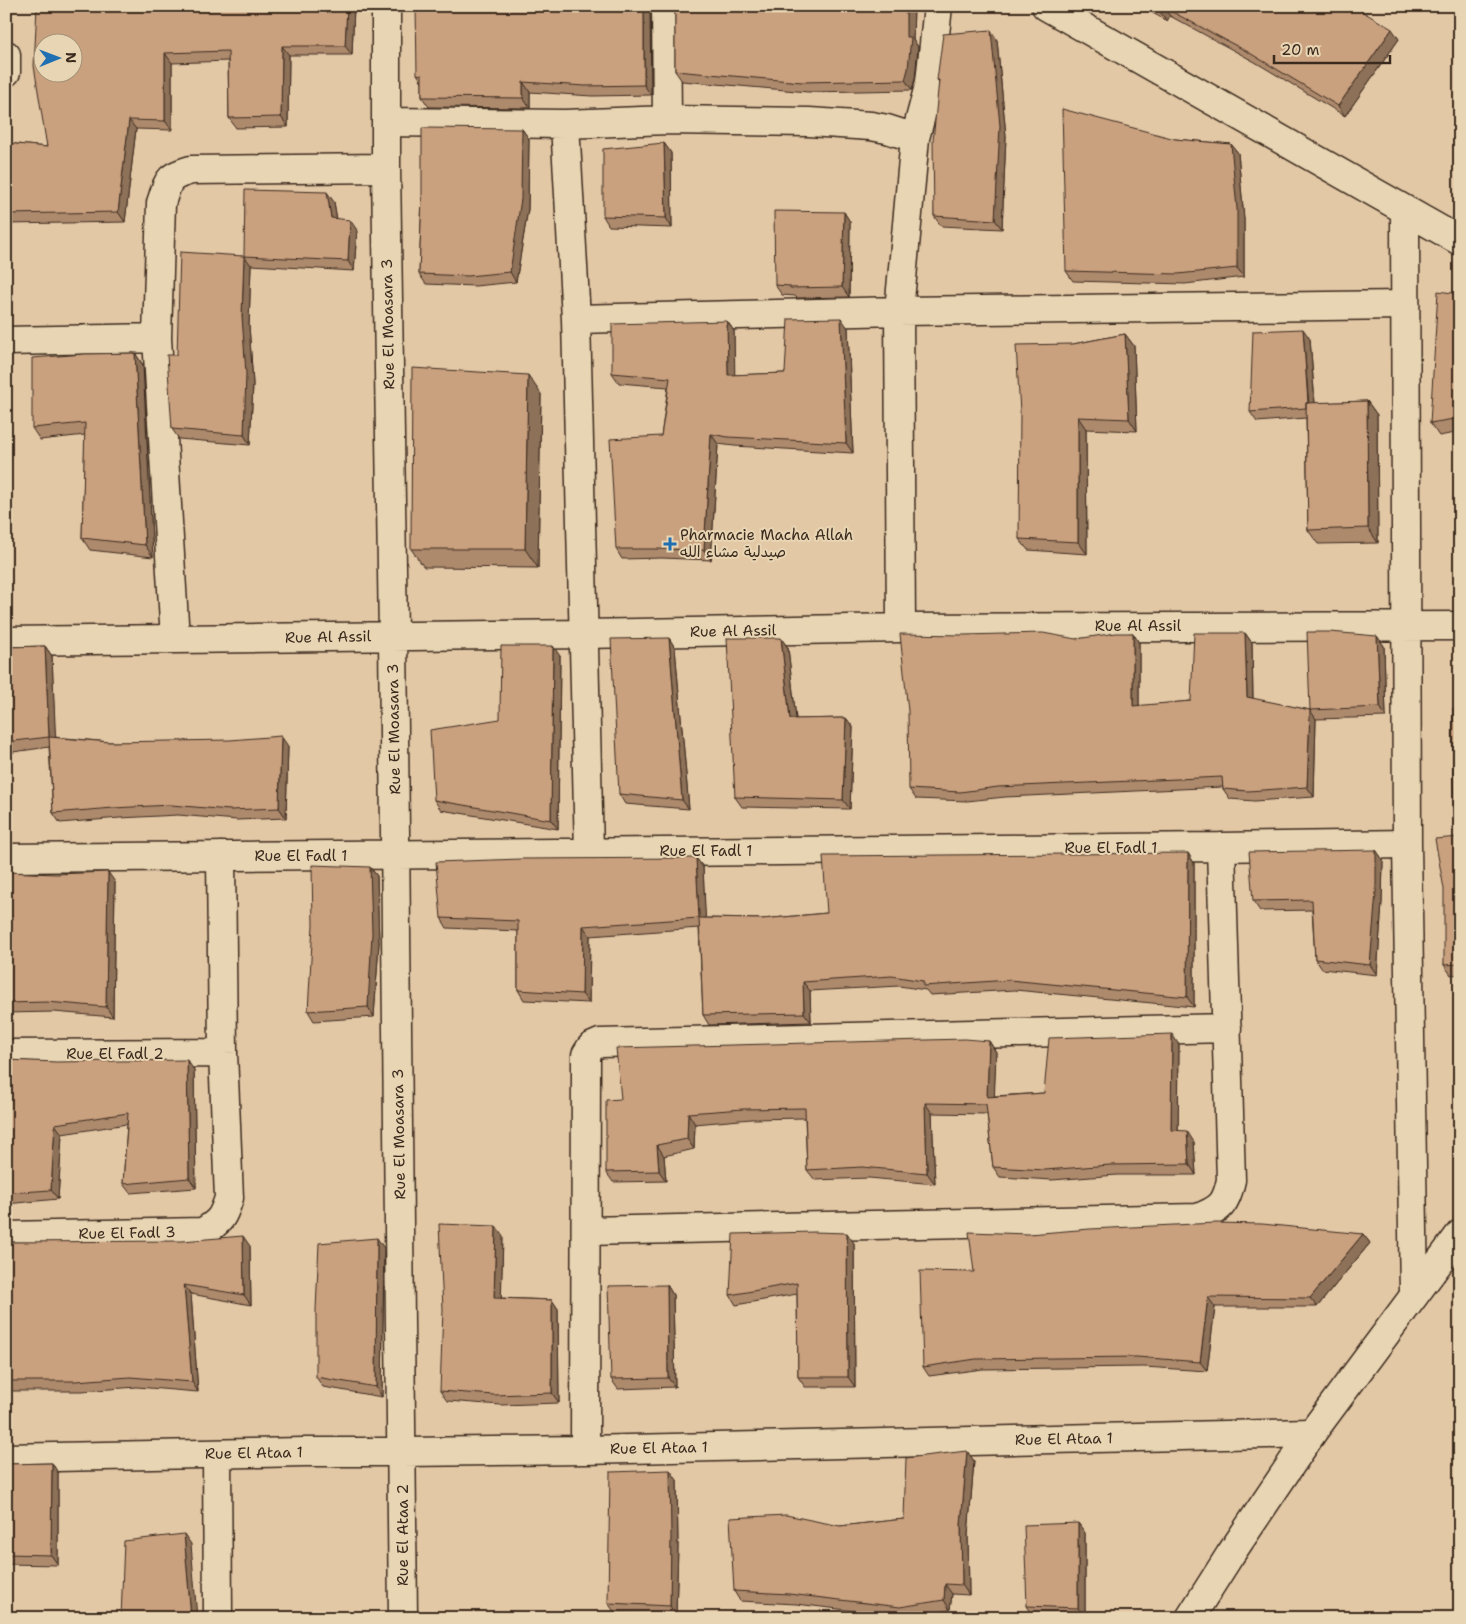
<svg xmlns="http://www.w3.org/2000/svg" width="1466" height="1624" font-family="'Shantell Sans','Playpen Sans Arabic',sans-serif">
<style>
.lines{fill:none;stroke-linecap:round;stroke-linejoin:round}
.street-casing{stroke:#3b2a1e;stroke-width:31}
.secondary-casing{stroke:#3b2a1e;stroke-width:31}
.street{stroke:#e8d5b3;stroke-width:28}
.secondary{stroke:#e8d5b3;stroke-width:28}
.wall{fill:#ae8a6d;stroke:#3b2a1e}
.shaded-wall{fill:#8d7159;stroke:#3b2a1e}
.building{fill:#caa17f;stroke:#3b2a1e;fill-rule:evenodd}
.poi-dot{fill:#1f6fb2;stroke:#e8d5b3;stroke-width:2}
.labels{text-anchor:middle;stroke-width:4;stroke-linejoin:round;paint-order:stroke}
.street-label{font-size:15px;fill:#3b2a1e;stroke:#e8d5b3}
.poi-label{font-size:15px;fill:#3b2a1e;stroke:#e8d5b3;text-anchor:start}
</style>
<rect width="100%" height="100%" fill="#e3c8a6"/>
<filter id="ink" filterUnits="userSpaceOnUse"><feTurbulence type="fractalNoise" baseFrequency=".02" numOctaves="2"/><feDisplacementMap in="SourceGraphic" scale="10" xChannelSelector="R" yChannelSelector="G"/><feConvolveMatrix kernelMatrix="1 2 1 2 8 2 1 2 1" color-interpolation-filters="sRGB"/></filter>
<g filter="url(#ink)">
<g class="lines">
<defs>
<path id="street" d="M 386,6 L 386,168 L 393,636 L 403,1618
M 666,6 L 667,120
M 1046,6 L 1460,241
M 6,55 L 6,72
M 386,122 L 565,124 L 667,120 L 809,122 L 871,126 L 887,129 L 915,138
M 565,124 L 576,319 L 589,852
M 1405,210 L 1407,844 L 1414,1295
M 576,319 L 899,311 L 1405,305
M 6,341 L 157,338
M 901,628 L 899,311 L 915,138 L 930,82 L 938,6
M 175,639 L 157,338 L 161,203 C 169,179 167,177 191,170 L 386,168
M 6,641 L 584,634 L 901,628 L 1460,626
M 6,858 L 1221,847 L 1407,844
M 6,1054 L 223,1053
M 586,1231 L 1198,1218 C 1221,1209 1226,1204 1231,1180 L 1221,847
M 6,1236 L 203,1232 C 221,1221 223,1217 229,1198 L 223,1053 L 221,856
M 585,1450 L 586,1055 L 591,1047 L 600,1043 L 1227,1028
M 217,1455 L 218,1618
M 6,1458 L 304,1452 L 402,1452 L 585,1450 L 1312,1433"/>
<path id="secondary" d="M 1190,1618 L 1230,1555 L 1312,1433 L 1460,1234"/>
</defs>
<use href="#street" class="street-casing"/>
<use href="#secondary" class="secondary-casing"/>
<use href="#street" class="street"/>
<use href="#secondary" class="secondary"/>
</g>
<path class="wall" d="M 37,6 L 354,6 L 352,55 L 289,55 L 288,127 L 236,128 L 229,118 L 228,61 L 172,63 L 172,130 L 136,129 L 125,222 L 6,224 L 6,143 L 47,147 Z
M 650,6 L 651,95 L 592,96 L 530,92 L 530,108 L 429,107 L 422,97 L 422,82 L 417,74 Z
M 675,6 L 914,6 L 913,39 L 918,47 L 915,79 L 912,90 L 808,92 L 682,81 L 675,71 Z
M 1140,6 L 1353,6 L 1399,39 L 1345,116 L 1255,62 L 1170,16 L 1167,21 Z
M 997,40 L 1006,136 L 1002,229 L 941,226 L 934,216 L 939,82 L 937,80 Z
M 522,129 L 529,139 L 528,209 L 516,282 L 475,286 L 426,284 L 419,274 L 422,197 Z
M 1175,139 L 1231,144 L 1238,153 L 1244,219 L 1244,277 L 1185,284 L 1073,281 L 1066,271 Z
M 664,143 L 671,153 L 672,228 L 609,226 L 603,216 Z
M 334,202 L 337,219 L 357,230 L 354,271 L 251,265 L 249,325 L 253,384 L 250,445 L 179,439 L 172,429 L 177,355 L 244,256 Z
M 844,212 L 850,222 L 849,297 L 797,298 L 795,296 L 782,295 L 775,285 Z
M 1460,294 L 1460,432 L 1439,436 L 1430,423 Z
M 727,321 L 734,331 L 734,375 L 785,373 L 848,328 L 853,453 L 734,446 L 718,444 L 711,560 L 662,558 L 622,559 L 616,549 L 661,436 L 668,387 L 619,383 L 612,373 Z
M 1125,334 L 1134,346 L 1137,431 L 1086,429 L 1087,554 L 1028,550 L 1019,539 L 1073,344 Z
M 1310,339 L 1315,403 L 1367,401 L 1377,415 L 1378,543 L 1318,544 L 1308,530 L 1306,418 L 1257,422 L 1250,412 Z
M 135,353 L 143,365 L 153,557 L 90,550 L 82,538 L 85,435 L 40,440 L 32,428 Z
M 541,394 L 538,568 L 424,567 L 411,549 Z
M 1133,633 L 1139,643 L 1139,706 L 1191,701 L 1245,633 L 1252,643 L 1253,699 L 1310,710 L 1377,636 L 1384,646 L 1386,717 L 1316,719 L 1314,797 L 1254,801 L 1230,799 L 1223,789 L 1223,787 L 1005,797 L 967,801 L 916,799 L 909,789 L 1076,639 Z
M 669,638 L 675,648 L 689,809 L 625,804 L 619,794 Z
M 781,638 L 788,648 L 796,719 L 846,718 L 853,727 L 850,809 L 742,807 L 735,797 Z
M 45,646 L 52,656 L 55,737 L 110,742 L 288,746 L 286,818 L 237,820 L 178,815 L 120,818 L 60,823 L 53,813 L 49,747 L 6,753 L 6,647 Z
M 560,656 L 558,829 L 441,810 L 434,800 L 500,719 Z
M 1460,708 L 1460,818 L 1454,810 Z
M 1460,837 L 1460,974 L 1451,975 L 1444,965 Z
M 1376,850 L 1383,860 L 1382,902 L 1377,975 L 1322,969 L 1315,959 L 1312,910 L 1260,911 L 1253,901 Z
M 1188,853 L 1194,863 L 1194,1007 L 1015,990 L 930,995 L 926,990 L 899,986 L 810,991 L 811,1022 L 709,1025 L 703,1015 L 699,928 L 590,936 L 589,1003 L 524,1000 L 518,990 L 518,931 L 447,928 L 441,918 L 696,858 L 703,867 L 705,918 L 762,919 L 827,913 Z
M 370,867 L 377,876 L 379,943 L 374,1017 L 314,1021 L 308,1011 Z
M 6,872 L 115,882 L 113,1017 L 54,1012 L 6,1013 Z
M 989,1041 L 996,1052 L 994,1096 L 1044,1093 L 1179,1045 L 1178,1131 L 1194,1142 L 1196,1175 L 1117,1175 L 1052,1180 L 1000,1177 L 993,1167 L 987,1114 L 932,1113 L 935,1184 L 869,1178 L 815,1180 L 807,1170 L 805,1118 L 751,1119 L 695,1124 L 694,1149 L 664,1156 L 666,1181 L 613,1182 L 606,1172 L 621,1099 Z
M 6,1060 L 194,1070 L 196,1188 L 130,1193 L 123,1184 L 127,1124 L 62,1134 L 58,1199 L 6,1204 Z
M 496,1226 L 503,1236 L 501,1298 L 552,1300 L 558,1309 L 559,1403 L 501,1405 L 447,1401 L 440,1391 Z
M 1029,1234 L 1363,1234 L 1370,1243 L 1317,1307 L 1215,1307 L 1207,1371 L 1144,1367 L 983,1369 L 929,1376 L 923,1367 Z
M 6,1242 L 250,1246 L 251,1305 L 191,1294 L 198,1392 L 137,1387 L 82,1391 L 6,1391 Z
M 854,1243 L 855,1387 L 805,1387 L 798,1377 L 797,1294 L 736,1305 L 730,1295 Z
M 384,1248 L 382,1397 L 323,1387 L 316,1377 Z
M 667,1285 L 673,1295 L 675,1387 L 618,1389 L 611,1379 Z
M 967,1451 L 974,1461 L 968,1535 L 969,1595 L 952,1594 L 950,1610 L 907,1617 L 796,1604 L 740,1601 L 734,1591 L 840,1526 L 904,1519 Z
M 52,1463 L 58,1473 L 58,1565 L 6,1564 L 6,1464 Z
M 677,1480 L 678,1546 L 676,1616 L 615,1613 L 608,1603 Z
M 1078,1523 L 1085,1533 L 1085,1618 L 1033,1615 L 1027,1606 Z"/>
<path class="shaded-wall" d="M 347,6 L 354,6 L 352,55 L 345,46 Z
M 644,6 L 650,6 L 651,95 L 644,85 Z
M 906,6 L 914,6 L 913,39 L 918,47 L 915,79 L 912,90 L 905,80 Z
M 1163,7 L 1170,16 L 1167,21 L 1160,12 Z
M 1392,29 L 1399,39 L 1345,116 L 1338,106 Z
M 991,30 L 997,40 L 1006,136 L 1002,229 L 995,220 Z
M 282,46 L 289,55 L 288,127 L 281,117 Z
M 165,53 L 172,63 L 172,130 L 165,121 Z
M 523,82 L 530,92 L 530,108 L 523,98 Z
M 129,120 L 136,129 L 125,222 L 118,212 Z
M 522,129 L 529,139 L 528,209 L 516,282 L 510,272 Z
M 664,143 L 671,153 L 672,228 L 666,218 Z
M 1231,144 L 1238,153 L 1244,219 L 1244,277 L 1237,268 Z
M 327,192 L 334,202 L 338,228 L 331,218 Z
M 844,212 L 850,222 L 849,297 L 842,287 Z
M 350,220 L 357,230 L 354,271 L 348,261 Z
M 244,256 L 251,265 L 249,325 L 253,384 L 250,445 L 244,435 L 242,316 Z
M 841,318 L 848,328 L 853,453 L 846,443 Z
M 727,321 L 734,331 L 735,385 L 728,375 Z
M 1303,329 L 1310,339 L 1316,418 L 1309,408 Z
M 1125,334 L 1134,346 L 1137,431 L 1129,419 Z
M 135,353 L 143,365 L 153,557 L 145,545 Z
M 528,375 L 541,394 L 538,568 L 525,549 Z
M 1367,401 L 1377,415 L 1378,543 L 1368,528 Z
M 1078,417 L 1086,429 L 1087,554 L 1078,542 Z
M 711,434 L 718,444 L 711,560 L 704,550 Z
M 1133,633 L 1139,643 L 1139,716 L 1133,706 Z
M 1245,633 L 1252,643 L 1253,707 L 1247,697 Z
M 1377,636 L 1384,646 L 1386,717 L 1380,707 Z
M 669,638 L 675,648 L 689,809 L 682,800 Z
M 781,638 L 788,648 L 797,728 L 790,719 Z
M 45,646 L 52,656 L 56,747 L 49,737 Z
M 553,646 L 560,656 L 558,829 L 551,820 Z
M 1310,710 L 1316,719 L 1314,797 L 1307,787 Z
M 846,718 L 853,727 L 850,809 L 843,800 Z
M 281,736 L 288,746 L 286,818 L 279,808 Z
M 1376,850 L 1383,860 L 1382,902 L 1377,975 L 1370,965 Z
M 1188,853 L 1194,863 L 1194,1007 L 1187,997 Z
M 696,858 L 703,867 L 706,928 L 699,918 Z
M 370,867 L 377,876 L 379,943 L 374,1017 L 368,1007 Z
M 108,872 L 115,882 L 113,1017 L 106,1007 Z
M 583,926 L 590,936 L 589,1003 L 582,994 Z
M 803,982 L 810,991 L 811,1022 L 804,1013 Z
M 1172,1034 L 1179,1045 L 1178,1141 L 1171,1130 Z
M 989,1041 L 996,1052 L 994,1107 L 987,1097 Z
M 187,1060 L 194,1070 L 196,1188 L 189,1178 Z
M 925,1103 L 932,1113 L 935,1184 L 927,1173 Z
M 688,1113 L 695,1124 L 694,1149 L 687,1139 Z
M 55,1124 L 62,1134 L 58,1199 L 51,1190 Z
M 1187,1131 L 1194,1142 L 1196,1175 L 1189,1164 Z
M 657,1145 L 664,1156 L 666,1181 L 659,1171 Z
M 496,1226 L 503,1236 L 501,1308 L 494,1298 Z
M 847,1233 L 854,1243 L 855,1387 L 848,1377 Z
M 1363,1234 L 1370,1243 L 1317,1307 L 1310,1298 Z
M 243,1236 L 250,1246 L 251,1305 L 244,1295 Z
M 377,1238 L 384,1248 L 382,1397 L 376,1387 Z
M 184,1285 L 191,1294 L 198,1392 L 192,1382 Z
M 667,1285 L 673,1295 L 675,1387 L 668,1378 Z
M 1208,1297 L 1215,1307 L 1207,1371 L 1200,1362 Z
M 552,1300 L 558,1309 L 559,1403 L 552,1393 Z
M 967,1451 L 974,1461 L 968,1535 L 969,1595 L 962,1585 L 961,1525 Z
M 52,1463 L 58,1473 L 58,1565 L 51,1555 Z
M 670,1470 L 677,1480 L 678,1546 L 676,1616 L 670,1606 Z
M 1078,1523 L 1085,1533 L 1085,1618 L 1078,1608 Z
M 184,1534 L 191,1544 L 197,1618 L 191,1618 Z
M 945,1584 L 952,1594 L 950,1610 L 944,1600 Z"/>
<path class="building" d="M 37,6 L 347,6 L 345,46 L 282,46 L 281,117 L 229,118 L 228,51 L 165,53 L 165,121 L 129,120 L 118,212 L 6,214 L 6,143 L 47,147 L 34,66 ZM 42,42 L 72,42 L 72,72 L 42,72 Z
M 416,6 L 644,6 L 644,85 L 585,86 L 523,82 L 523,98 L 422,97 L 422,75 L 417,74 Z
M 675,6 L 906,6 L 906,37 L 911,37 L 908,69 L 905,80 L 802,82 L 675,71 Z
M 1150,6 L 1353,6 L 1392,29 L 1338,106 L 1248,52 L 1163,7 L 1160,12 Z
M 991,30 L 1000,126 L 995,220 L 934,216 L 933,141 L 939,80 L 937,80 L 943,34 Z
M 1062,109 L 1175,139 L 1231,144 L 1237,209 L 1237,268 L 1178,274 L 1066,271 Z
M 422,128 L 522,129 L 521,199 L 510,272 L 468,276 L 419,274 L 422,197 Z
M 664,143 L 666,218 L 603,216 L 603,149 Z
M 245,190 L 327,192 L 331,218 L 350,220 L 348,261 L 244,256 Z
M 774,211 L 844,212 L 842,287 L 790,288 L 790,286 L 775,285 Z
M 180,252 L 244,256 L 242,316 L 246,374 L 244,435 L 172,429 L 167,355 L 177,355 Z
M 1438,291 L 1460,294 L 1460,418 L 1430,423 Z
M 841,318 L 846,443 L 728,437 L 711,434 L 704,550 L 655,549 L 616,549 L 610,439 L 661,436 L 670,378 L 612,373 L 612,324 L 727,321 L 728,375 L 785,373 L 788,319 Z
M 1303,329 L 1308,403 L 1306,403 L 1306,408 L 1250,412 L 1253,331 Z
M 1125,334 L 1129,419 L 1078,417 L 1078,542 L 1019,539 L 1020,412 L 1016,345 L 1073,344 Z
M 135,353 L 145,545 L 82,538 L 85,423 L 32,428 L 32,358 L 84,354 Z
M 412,368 L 528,375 L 525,549 L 411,549 Z
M 1367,401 L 1368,528 L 1308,530 L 1306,403 Z
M 1307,632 L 1330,632 L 1377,636 L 1380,707 L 1310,710 Z
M 1043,633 L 1076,639 L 1116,633 L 1133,633 L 1133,706 L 1191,701 L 1194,633 L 1245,633 L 1247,697 L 1310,710 L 1307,787 L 1248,791 L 1223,789 L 1222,777 L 998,787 L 960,792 L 909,789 L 908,711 L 900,634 L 964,635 Z
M 669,638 L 682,800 L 619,794 L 611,639 Z
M 727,638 L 781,638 L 790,719 L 846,718 L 843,800 L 735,797 Z
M 45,646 L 49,737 L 6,742 L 6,647 Z
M 501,646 L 553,646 L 551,820 L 434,800 L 430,730 L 500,719 Z
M 1453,708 L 1460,708 L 1460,810 L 1454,810 L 1453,773 Z
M 281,736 L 279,808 L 230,810 L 171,805 L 113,808 L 53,813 L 49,737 L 110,742 L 230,740 Z
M 1460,837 L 1460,964 L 1444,965 L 1444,889 L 1435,839 Z
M 1376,850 L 1376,892 L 1370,965 L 1315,959 L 1312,900 L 1253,901 L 1249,852 Z
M 1188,853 L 1187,997 L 1009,980 L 923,986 L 923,981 L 892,976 L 803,982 L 804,1013 L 703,1015 L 699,918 L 762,919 L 827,913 L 823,856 Z
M 696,858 L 699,918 L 583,926 L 582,994 L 518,990 L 518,921 L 441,918 L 436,862 L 521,859 Z
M 312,865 L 370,867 L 372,933 L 368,1007 L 308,1011 L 313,925 Z
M 6,872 L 56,874 L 108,872 L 106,1007 L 47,1002 L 6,1003 Z
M 1172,1034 L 1171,1130 L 1187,1131 L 1189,1164 L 1110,1165 L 1045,1170 L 993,1167 L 986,1104 L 925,1103 L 927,1173 L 862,1167 L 807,1170 L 805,1108 L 743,1109 L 688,1113 L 687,1139 L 657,1145 L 659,1171 L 606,1172 L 606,1100 L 621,1099 L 616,1048 L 965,1039 L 989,1041 L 987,1097 L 1044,1093 L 1049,1038 Z
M 6,1060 L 57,1062 L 187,1060 L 189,1178 L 123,1184 L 128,1113 L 55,1124 L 51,1190 L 6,1193 Z
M 1216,1223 L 1262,1224 L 1363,1234 L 1310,1298 L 1208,1297 L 1200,1362 L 1137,1357 L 976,1359 L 923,1367 L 920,1271 L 974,1272 L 969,1232 L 1029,1234 L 1090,1229 Z
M 439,1224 L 496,1226 L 494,1298 L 552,1300 L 552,1393 L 494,1395 L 440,1391 L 443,1309 Z
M 814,1232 L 847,1233 L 848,1377 L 798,1377 L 797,1283 L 730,1295 L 733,1234 Z
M 243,1236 L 244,1295 L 184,1285 L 192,1382 L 130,1377 L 76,1381 L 6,1381 L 6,1242 L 182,1241 Z
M 377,1238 L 376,1387 L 316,1377 L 316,1310 L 319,1243 Z
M 667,1285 L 668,1378 L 611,1379 L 608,1286 Z
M 967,1451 L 961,1525 L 962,1585 L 945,1584 L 944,1600 L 900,1607 L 789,1594 L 734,1591 L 730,1518 L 786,1515 L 840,1526 L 904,1519 L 906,1458 Z
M 52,1463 L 51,1555 L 6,1554 L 6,1464 Z
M 670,1470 L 671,1536 L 670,1606 L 608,1603 L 610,1472 Z
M 1078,1523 L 1078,1608 L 1027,1606 L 1024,1525 Z
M 184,1534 L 191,1617 L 121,1618 L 124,1541 Z"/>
</g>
<path class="poi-dot" d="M667.5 536.5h5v5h5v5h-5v5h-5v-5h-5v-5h5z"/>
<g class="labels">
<g class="street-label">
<text transform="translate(388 324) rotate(-91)" y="5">Rue El Moasara 3</text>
<text x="1138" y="631">Rue Al Assil</text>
<text transform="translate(733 631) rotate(-1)" y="5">Rue Al Assil</text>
<text transform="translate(328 637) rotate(-1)" y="5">Rue Al Assil</text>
<text transform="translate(394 729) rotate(-91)" y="5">Rue El Moasara 3</text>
<text x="1111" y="853">Rue El Fadl 1</text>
<text x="706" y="856">Rue El Fadl 1</text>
<text x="301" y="861">Rue El Fadl 1</text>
<text x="115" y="1059">Rue El Fadl 2</text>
<text transform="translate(399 1134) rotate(-91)" y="5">Rue El Moasara 3</text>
<text transform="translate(127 1233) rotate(-1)" y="5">Rue El Fadl 3</text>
<text transform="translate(1064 1439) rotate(-1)" y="5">Rue El Ataa 1</text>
<text transform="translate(659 1448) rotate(-1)" y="5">Rue El Ataa 1</text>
<text transform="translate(254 1453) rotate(-1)" y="5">Rue El Ataa 1</text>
<text transform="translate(403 1535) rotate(-90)" y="5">Rue El Ataa 2</text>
</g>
<g class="poi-label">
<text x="680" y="540">Pharmacie Macha Allah<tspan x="680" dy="17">صيدلية مشاء الله</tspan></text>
</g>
</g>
<rect width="1466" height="1624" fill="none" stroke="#e8d5b3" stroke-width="25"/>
<rect x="12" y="12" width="1441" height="1599" fill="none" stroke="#3b2a1e" stroke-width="2" filter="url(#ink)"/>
<g transform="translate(58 58) rotate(89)"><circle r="24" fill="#e8d5b3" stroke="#a39177"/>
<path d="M0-4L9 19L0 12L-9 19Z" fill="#1f6fb2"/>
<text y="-8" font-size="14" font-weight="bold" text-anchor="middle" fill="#3b2a1e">N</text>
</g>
<path d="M1274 55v8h116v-8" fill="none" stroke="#3b2a1e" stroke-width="2.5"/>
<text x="1281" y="55" font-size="15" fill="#3b2a1e" stroke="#e8d5b3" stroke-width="4" paint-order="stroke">20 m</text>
</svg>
